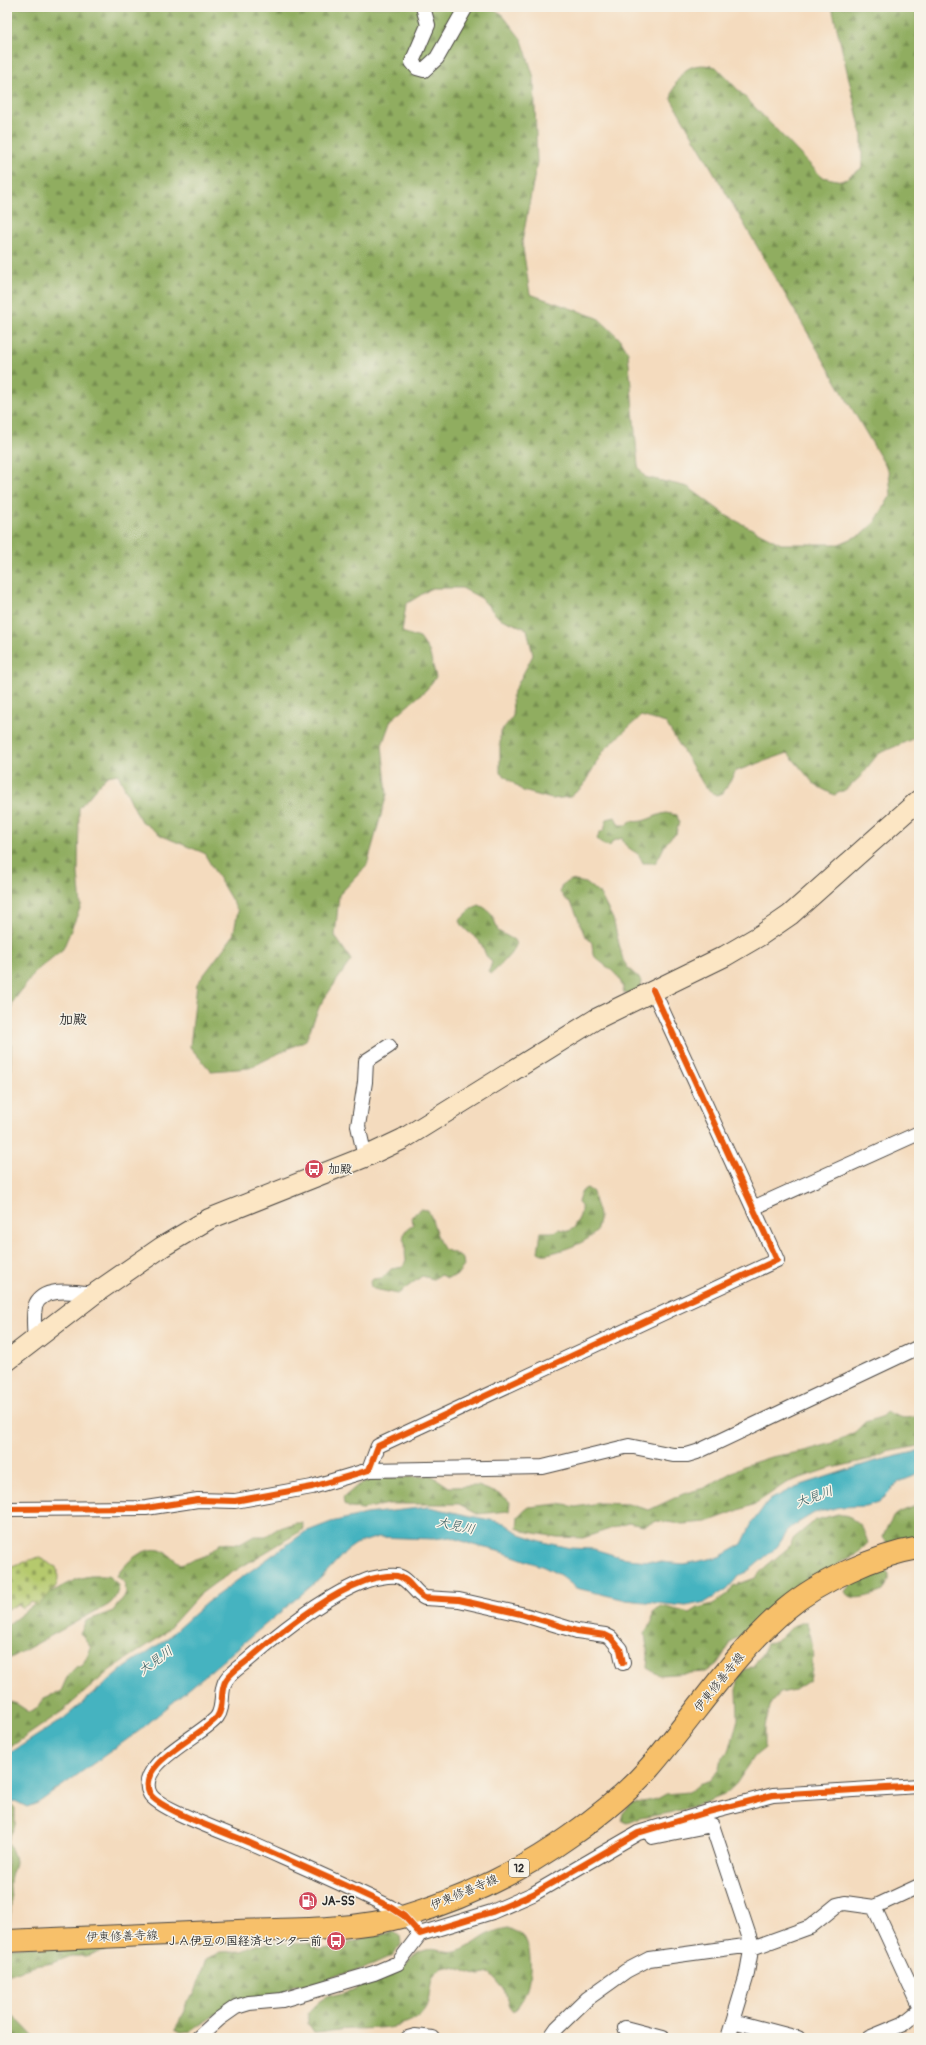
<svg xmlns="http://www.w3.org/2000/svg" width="926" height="2045" font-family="Pangolin,'Klee One',sans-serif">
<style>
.forest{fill:url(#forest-firs);stroke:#5e6c46}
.cemetery{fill:url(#cemetery-stones);stroke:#707a4c}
.water{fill:#45b3c0;stroke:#386f76}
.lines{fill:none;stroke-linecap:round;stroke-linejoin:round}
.street-casing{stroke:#494541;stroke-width:16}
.secondary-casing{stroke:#494541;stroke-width:22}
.primary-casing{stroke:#494541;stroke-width:24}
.street{stroke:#fff;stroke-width:14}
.secondary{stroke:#fce6c4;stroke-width:20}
.primary{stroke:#f7c06b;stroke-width:22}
.cycleway-casing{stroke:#f7f3e8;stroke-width:8}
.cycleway{stroke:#e8590c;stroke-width:6}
.labels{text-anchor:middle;stroke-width:3;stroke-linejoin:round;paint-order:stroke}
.shield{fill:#f7f3e8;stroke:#686764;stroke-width:1}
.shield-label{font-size:11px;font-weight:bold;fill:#2b2b2b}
.poi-label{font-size:12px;font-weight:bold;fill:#2b2b2b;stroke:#f7f3e8;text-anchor:start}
.street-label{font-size:12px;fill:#2b2b2b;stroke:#f7f3e8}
.water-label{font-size:13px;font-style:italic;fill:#345b5f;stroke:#f7f3e8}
.quarter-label{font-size:14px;font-weight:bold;fill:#2b2b2b;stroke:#f7f3e8}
</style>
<defs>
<pattern id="forest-firs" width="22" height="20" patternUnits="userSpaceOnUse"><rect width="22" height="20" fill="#90ad60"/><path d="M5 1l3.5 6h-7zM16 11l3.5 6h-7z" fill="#768d4f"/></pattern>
<pattern id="cemetery-stones" width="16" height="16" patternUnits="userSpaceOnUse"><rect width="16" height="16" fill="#b5c96d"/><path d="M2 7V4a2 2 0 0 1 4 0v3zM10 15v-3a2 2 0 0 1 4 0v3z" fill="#93a35a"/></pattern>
</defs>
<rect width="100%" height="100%" fill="#f7f3e8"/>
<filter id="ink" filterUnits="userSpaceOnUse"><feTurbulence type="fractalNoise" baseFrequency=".025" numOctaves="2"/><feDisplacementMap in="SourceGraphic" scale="8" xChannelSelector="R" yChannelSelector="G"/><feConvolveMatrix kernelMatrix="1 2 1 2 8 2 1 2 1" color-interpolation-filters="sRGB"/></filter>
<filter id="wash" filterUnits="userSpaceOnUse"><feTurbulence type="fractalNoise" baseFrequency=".012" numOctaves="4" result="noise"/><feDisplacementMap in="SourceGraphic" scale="16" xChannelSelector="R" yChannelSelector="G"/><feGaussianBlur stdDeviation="0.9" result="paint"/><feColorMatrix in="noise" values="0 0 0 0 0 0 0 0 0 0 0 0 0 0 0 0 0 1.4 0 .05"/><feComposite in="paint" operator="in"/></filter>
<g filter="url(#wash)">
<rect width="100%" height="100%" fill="#f4dbbe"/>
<path class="forest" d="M 7,7 L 486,7 L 501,13 L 522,40 L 534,78 L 537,162 L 522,242 L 530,294 L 598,318 L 619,338 L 628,352 L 638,466 L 645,477 L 688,487 L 727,516 L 781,544 L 839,544 L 862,534 L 875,522 L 891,495 L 889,472 L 671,99 C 677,73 688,60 716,67 L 822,177 L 842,181 L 862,168 L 862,135 L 832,7 L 919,7 L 919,736 L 878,754 L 859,778 L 845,790 L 834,795 L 815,785 L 788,753 L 736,771 L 723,793 L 716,795 L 705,787 L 666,723 L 641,716 L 604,750 L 582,787 L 570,797 L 552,799 L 523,791 L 500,772 L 500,733 L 513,716 L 512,695 L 533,655 L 527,629 L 499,618 L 481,598 L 462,588 L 432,588 L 406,604 L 402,632 L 420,638 L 429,651 L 436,677 L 426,690 L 391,720 L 382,745 L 387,794 L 367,865 L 339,895 L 335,936 L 351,960 L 320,1005 L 306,1040 L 249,1068 L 211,1071 L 190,1047 L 197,984 L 233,936 L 238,911 L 204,853 L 162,836 L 140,820 L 118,774 L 107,776 L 79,808 L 78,873 L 81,906 L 63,949 L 36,971 L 12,1003 L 10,1084 L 7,1096 Z
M 666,813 L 677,815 L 679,822 L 676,834 C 664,840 663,853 655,863 L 643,863 C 642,861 640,856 638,854 C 632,850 623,846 622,838 L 613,841 L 610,846 L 604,845 L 597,839 L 600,832 L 604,830 L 607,819 L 615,817 L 619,825 L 626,825 L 631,821 C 644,824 654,815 666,813 Z
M 570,880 L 586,883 L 600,894 L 613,919 L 623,960 L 628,968 L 642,981 L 641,988 L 633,995 L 624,993 C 620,971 608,970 593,955 L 592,943 L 584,934 L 576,913 L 571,903 L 564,898 L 560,891 L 562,885 Z
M 479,905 C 492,910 494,919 498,931 L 514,940 L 516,945 C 514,952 497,969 491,974 L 489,971 L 492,962 C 484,957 485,948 479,941 C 472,933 463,931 460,920 L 471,909 Z
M 587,1188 L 593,1192 C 593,1201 600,1211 599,1219 C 599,1222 597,1228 596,1231 C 590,1242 559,1252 546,1254 C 543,1255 540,1253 538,1252 L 541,1232 L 555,1232 L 559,1229 L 569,1231 L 575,1227 L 575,1223 C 579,1221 582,1211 581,1206 L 578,1203 C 579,1196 581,1190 587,1188 Z
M 421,1209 L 428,1210 C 434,1222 436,1236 443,1249 L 454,1253 L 463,1259 L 464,1266 L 456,1276 L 447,1278 L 440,1275 L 433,1279 L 422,1276 L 398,1294 L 374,1289 L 371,1287 L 370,1282 L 373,1279 L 382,1278 L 391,1269 L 403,1267 L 406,1260 C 404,1252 407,1245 403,1239 L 405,1231 L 413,1225 L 412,1216 Z
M 886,1412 C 902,1417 900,1420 919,1416 L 919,1446 L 886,1452 L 871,1459 L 824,1470 L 786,1483 L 755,1504 L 707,1522 L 683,1524 L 657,1521 L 643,1526 L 628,1523 L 583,1538 L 557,1537 L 524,1531 L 517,1528 L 518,1516 L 529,1507 L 558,1504 L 576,1507 L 599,1503 L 627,1504 L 649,1510 L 683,1494 L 704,1488 L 743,1466 L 771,1457 L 804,1451 L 833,1443 L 855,1432 L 865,1422 L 881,1417 Z
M 431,1475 L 449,1487 L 478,1486 L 502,1495 L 510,1502 L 509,1511 L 477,1514 L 459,1504 L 388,1504 L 363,1509 L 350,1508 L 344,1504 L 343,1498 L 358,1485 L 379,1477 L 401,1478 Z
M 919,1505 L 919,1536 L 892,1545 L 887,1543 L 883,1537 C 892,1513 897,1513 919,1505 Z
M 838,1514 C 857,1519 862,1524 868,1543 L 856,1555 L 844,1560 L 747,1633 L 733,1640 L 717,1664 L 706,1672 L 659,1675 L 647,1668 L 648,1656 L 645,1634 L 652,1622 L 653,1612 L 661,1606 L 690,1613 L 698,1608 L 713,1604 L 728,1594 L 733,1586 L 755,1578 L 765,1567 L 788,1548 L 794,1538 L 806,1528 L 816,1520 Z
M 295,1523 L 302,1523 L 304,1529 L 218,1581 L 199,1595 L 163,1635 L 110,1670 L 64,1710 L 12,1746 L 7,1748 L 7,1701 L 17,1704 L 29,1712 L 38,1707 L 44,1698 L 61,1691 L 68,1675 L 77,1666 L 82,1666 L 91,1648 L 80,1633 L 86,1621 L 113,1611 L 126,1594 L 125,1583 L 117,1576 C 125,1563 143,1546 160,1550 C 167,1552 175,1560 181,1564 L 207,1555 L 221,1543 L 240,1544 L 254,1536 L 266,1536 L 277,1529 Z
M 886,1570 L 889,1574 L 889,1580 L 883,1591 C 873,1595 849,1604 845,1591 L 854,1581 Z
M 91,1576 L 108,1576 L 119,1585 C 116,1601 111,1605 96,1611 L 7,1660 L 7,1625 C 31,1608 63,1579 91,1576 Z
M 800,1623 L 807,1623 C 814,1643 814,1659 810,1680 L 795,1690 L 780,1693 L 771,1703 L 765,1727 L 765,1748 L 755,1756 L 736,1784 L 724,1795 L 704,1803 L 669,1813 L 640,1818 L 627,1823 L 621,1821 L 623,1813 L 631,1804 L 657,1799 L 666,1794 L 689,1792 L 698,1784 L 711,1780 L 720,1768 L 722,1758 L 730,1749 L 738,1719 L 737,1689 L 739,1673 L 753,1666 L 760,1657 L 767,1644 L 780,1639 L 793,1626 Z
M 9,1804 L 15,1808 L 15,1825 L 8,1841 C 10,1847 15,1856 15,1862 C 14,1870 9,1878 10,1887 C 11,1899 12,1911 9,1924 L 7,1925 L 7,1805 Z
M 508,1928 C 514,1931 520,1933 524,1938 C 536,1956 530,1999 513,2012 L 509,2007 L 504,1989 L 490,1973 C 487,1974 482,1975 478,1975 C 464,1974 455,1962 441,1969 C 426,1976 433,1998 424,2010 C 408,2033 362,2027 338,2030 C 329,2031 322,2033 314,2033 L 308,2024 L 308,2013 C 325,1991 333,1998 355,1989 C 360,1987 363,1983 368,1981 C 377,1977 387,1974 397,1970 C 407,1966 415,1952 426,1950 C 439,1947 445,1956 459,1951 C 479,1944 483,1932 508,1928 Z
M 394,1932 L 400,1936 L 401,1943 L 393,1955 L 355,1972 L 338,1975 L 315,1985 L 302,1986 L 296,1984 L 281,1993 L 214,2015 L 191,2031 L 181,2032 L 175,2029 L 185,2011 L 186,2003 L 195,1993 L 206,1959 L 220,1952 L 242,1951 L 256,1945 L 275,1943 L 310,1944 L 320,1950 L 347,1944 L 369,1936 L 376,1936 Z
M 81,1946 C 89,1949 95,1946 104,1948 L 105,1951 L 85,1956 L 71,1956 L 53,1963 L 35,1966 L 7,1975 L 7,1948 Z
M 7,2009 L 35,2038 L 7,2038 Z"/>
<path class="cemetery" d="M 38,1557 L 56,1567 C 63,1587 50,1593 37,1606 L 32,1602 L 22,1608 L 19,1604 L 7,1609 L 7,1569 Z"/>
<path class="water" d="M 919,1451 L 919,1474 L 899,1482 L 879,1502 L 866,1506 L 841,1507 L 814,1513 L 790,1528 L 777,1547 L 752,1568 L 737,1578 L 727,1589 L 706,1602 L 686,1606 L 626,1600 L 576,1588 L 560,1575 L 544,1567 L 502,1552 L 473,1545 L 451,1537 L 433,1539 L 378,1537 L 356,1544 L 346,1551 L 322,1577 L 139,1731 L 38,1803 L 27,1807 L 15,1801 L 7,1804 L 7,1755 L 63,1719 L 126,1666 L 164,1641 L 206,1603 L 274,1554 L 305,1532 L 331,1522 L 366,1514 L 429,1507 L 504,1523 L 520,1534 L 547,1543 L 570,1548 L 594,1549 L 627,1559 L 684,1564 L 719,1557 L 742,1544 L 752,1523 L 768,1501 L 795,1487 L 872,1462 Z"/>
</g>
<g filter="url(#ink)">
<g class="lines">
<defs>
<path id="street" d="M 423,7 L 428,25 L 412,62 L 417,68 L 424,70 L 437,58 L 466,7
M 365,1157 L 358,1126 L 365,1082 L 366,1061 L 389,1046
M 753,1208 L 919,1133
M 35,1339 C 34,1329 33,1317 35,1307 C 41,1285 78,1292 94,1294
M 369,1470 L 543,1467 L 629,1446 L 673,1455 L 687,1455 L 697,1452 L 919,1347
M 7,1509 L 146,1508 L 198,1500 L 235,1501 L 312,1487 L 369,1470 L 378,1446 L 777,1260 L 653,990
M 623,1663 L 620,1649 L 611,1638 L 605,1635 L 577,1631 L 521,1614 L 459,1600 L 425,1598 C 415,1594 409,1578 397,1576 C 389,1575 372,1578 365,1581 C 325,1596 280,1632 248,1660 C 241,1666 231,1672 226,1680 C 219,1691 225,1706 217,1717 C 202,1736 134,1764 150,1794 C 158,1809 232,1835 250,1843 C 297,1864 344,1884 390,1907 L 404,1916 L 420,1934 L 492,1912 L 533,1894 L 638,1833 L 708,1812 L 773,1795 L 919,1786
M 652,1837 L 712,1825 L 752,1945 L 746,1978 L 728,2038
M 919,1886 L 874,1907 L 919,2004
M 752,1948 L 810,1927 L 837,1905 L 845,1903 L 874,1907
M 733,2021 L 798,2038
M 625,2028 L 663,2038
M 198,2038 L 219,2019 L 236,2007 L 249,2003 L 282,2000 L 374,1973 L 398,1963 L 420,1934
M 408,2038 L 415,2036 L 433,2038
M 550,2038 L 557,2028 L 587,1999 L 626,1971 L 649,1959 L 752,1945
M 869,2038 L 903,2024 L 919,2011"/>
<path id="secondary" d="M 7,1361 L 94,1294 L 162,1247 L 209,1219 L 365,1157 L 403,1139 L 596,1019 L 725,956 L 761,935 L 790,915 L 919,800"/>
<path id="primary" d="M 7,1941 C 84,1938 161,1934 238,1931 C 293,1929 351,1931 405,1916 C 463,1899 521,1871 570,1836 C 597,1817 628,1792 649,1768 C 695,1715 733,1654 786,1609 C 819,1581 877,1555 919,1548"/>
</defs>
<use href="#street" class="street-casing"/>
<use href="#secondary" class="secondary-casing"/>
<use href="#primary" class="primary-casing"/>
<use href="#street" class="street"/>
<use href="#secondary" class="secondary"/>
<use href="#primary" class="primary"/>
<defs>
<path id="cycleway" d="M 7,1509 L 146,1508 L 198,1500 L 235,1501 L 312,1487 L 369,1470 L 378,1446 L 777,1260 L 653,990
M 623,1663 L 620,1649 L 611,1638 L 605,1635 L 577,1631 L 521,1614 L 459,1600 L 425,1598 C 415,1594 409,1578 397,1576 C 389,1575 372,1578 365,1581 C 325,1596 280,1632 248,1660 C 241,1666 231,1672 226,1680 C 219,1691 225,1706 217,1717 C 202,1736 134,1764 150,1794 C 158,1809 232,1835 250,1843 C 297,1864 344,1884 390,1907 L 404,1916 L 420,1934 L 492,1912 L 533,1894 L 638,1833 L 708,1812 L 773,1795 L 919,1786"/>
</defs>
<use href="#cycleway" class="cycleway-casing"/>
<use href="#cycleway" class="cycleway"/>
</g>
</g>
<defs>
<symbol id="bus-disc" viewBox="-11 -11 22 22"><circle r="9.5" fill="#d1495b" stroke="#f7f3e8"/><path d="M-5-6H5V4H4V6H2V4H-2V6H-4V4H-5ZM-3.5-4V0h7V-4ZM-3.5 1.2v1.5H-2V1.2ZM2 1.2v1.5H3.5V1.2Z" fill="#fff"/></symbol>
<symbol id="fuel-disc" viewBox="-11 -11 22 22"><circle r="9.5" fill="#d1495b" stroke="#f7f3e8"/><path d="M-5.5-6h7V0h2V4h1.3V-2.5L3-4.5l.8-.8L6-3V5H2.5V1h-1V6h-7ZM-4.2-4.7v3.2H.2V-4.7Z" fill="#fff"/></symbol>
</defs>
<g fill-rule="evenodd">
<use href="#bus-disc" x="303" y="1158" width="22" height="22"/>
<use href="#fuel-disc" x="297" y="1890" width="22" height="22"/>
<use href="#bus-disc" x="325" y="1930" width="22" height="22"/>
</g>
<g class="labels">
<rect class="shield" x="509" y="1859" width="20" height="18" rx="3"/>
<g class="shield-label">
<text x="519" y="1872">12</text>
</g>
<g class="poi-label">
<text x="328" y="1173">加殿</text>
<text x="322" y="1905">JA-SS</text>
<text x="322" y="1945" text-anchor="end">ＪＡ伊豆の国経済センター前</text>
</g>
<g class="street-label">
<text transform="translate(719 1682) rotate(-51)" y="4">伊東修善寺線</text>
<text transform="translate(464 1892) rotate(-23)" y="4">伊東修善寺線</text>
<text transform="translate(122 1936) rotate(-2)" y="4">伊東修善寺線</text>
</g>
<g class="water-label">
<text transform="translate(814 1496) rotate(-20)" y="5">大見川</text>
<text transform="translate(456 1525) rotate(12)" y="5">大見川</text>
<text transform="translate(155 1660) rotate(-36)" y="5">大見川</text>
</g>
<g class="quarter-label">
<text x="73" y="1024">加殿</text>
</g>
</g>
<rect width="926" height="2045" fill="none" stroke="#f7f3e8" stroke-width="24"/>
</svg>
